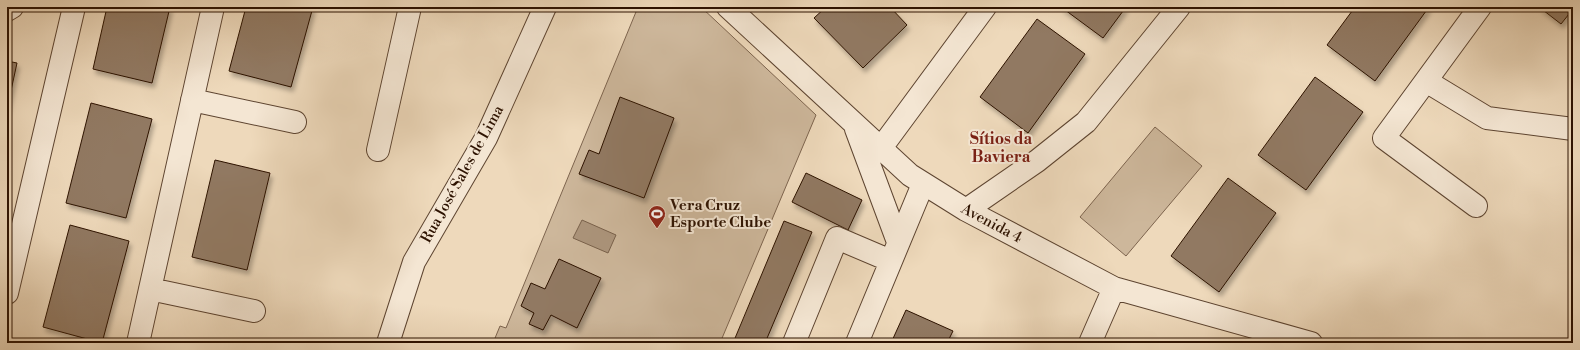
<svg xmlns="http://www.w3.org/2000/svg" width="1580" height="350" font-family="'Libre Bodoni',serif">
<style>
.green{fill:#cdb79b;stroke:#7d644e}
.water{fill:#ac957c;stroke:#79614b}
.building{fill:#917962;stroke:#2d1201;filter:url(#shadow)}
.lines{fill:none;stroke-linecap:round;stroke-linejoin:round}
.minor-casing{stroke:#5d4430;stroke-width:24}
.minor{stroke:#f4e6d3;stroke-width:22}
.labels{text-anchor:middle;stroke-width:4;stroke-linejoin:round;paint-order:stroke}
.street-label{font-size:15px;fill:#2d1201;stroke:#f4e6d3}
.poi-label{font-size:15px;font-weight:bold;fill:#2d1201;stroke:#f4e6d3;text-anchor:start}
.neighbourhood-label{font-size:16px;font-weight:bold;fill:#7a1f14;stroke:#f4e6d3}
</style>
<defs>
<filter id="shadow"><feDropShadow dx="2.5" dy="4.5" stdDeviation="2" flood-color="#0004"/></filter>
</defs>
<rect width="100%" height="100%" fill="#eed9bb"/>
<filter id="stains"><feTurbulence type="fractalNoise" baseFrequency=".005" numOctaves="4"/><feColorMatrix values="0 0 0 0 .2 0 0 0 0 .09 0 0 0 0 .02 0 0 0 .5 -.17"/></filter>
<radialGradient id="worn" r=".72"><stop offset=".6" stop-color="#630" stop-opacity="0"/><stop offset="1" stop-color="#630" stop-opacity=".3"/></radialGradient>
<path class="green" d="M 638,7 L 701,7 L 816,115 L 720,343 L 493,343 L 500,326 L 506,328 Z
M 1155,127 L 1202,166 L 1126,256 L 1080,217 Z"/>
<path class="water" d="M 582,220 L 616,235 L 608,253 L 573,238 Z"/>
<path class="building" d="M 107,7 L 170,7 L 152,83 L 93,69 Z
M 246,7 L 313,7 L 291,87 L 229,71 Z
M 826,7 L 890,7 L 907,25 L 863,68 L 814,18 Z
M 1061,7 L 1126,7 L 1103,38 Z
M 1355,7 L 1429,7 L 1375,81 L 1327,45 Z
M 1539,7 L 1573,7 L 1573,9 L 1561,24 Z
M 1037,19 L 1085,54 L 1028,133 L 980,97 Z
M 7,61 L 17,63 L 7,109 Z
M 1315,77 L 1363,112 L 1306,190 L 1258,155 Z
M 620,97 L 674,118 L 644,198 L 579,174 L 589,150 L 599,154 Z
M 91,103 L 152,119 L 126,218 L 66,203 Z
M 215,160 L 270,173 L 247,270 L 192,257 Z
M 806,173 L 862,200 L 848,230 L 792,202 Z
M 1228,178 L 1276,213 L 1219,292 L 1171,256 Z
M 784,221 L 812,232 L 765,343 L 733,343 Z
M 70,225 L 129,241 L 102,343 L 43,327 Z
M 559,259 L 601,278 L 577,328 L 551,315 L 543,330 L 529,324 L 534,313 L 521,306 L 531,283 L 545,289 Z
M 906,310 L 953,331 L 947,343 L 891,343 Z"/>
<g class="lines">
<defs>
<path id="minor" d="M 728,7 L 910,175 L 966,210 L 1114,288 L 1311,343
M 7,10 L 12,7
M 1426,81 L 1487,118 L 1573,129
M 192,100 L 295,122
M 856,129 L 898,242
M 881,148 L 985,7
M 378,150 L 410,7
M 1476,206 L 1384,138 L 1480,7
M 966,210 L 1037,161 L 1086,122 L 1179,7
M 150,289 L 254,311
M 7,293 L 74,7
M 138,343 L 213,7
M 388,343 L 414,262 L 486,138 L 545,7
M 794,343 L 837,238 L 891,261
M 857,343 L 923,184
M 1090,343 L 1114,288"/>
</defs>
<use href="#minor" class="minor-casing"/>
<use href="#minor" class="minor"/>
</g>
<defs>
<symbol id="stadium-pin" viewBox="-11 -11 22 30"><path d="M0 17L-7.5 6A9.5 9.5 0 1 1 7.5 6Z" fill="#8f2418" stroke="#f4e6d3"/><path d="M0-5a6.5 5 0 1 0 0 10a6.5 5 0 1 0 0-10ZM-3.5-1.8h7v3.6h-7Z" fill="#fff"/></symbol>
</defs>
<g fill-rule="evenodd">
<use href="#stadium-pin" x="647" y="204" width="20" height="27"/>
</g>
<g class="labels">
<g class="street-label">
<text transform="translate(462 174) rotate(-61)" y="5">Rua José Sales de Lima</text>
<text transform="translate(992 223) rotate(28)" y="5">Avenida 4</text>
</g>
<g class="poi-label">
<text x="670" y="210">Vera Cruz<tspan x="670" dy="17">Esporte Clube</tspan></text>
</g>
<g class="neighbourhood-label">
<text x="1001" y="144">Sítios da<tspan x="1001" dy="18">Baviera</tspan></text>
</g>
</g>
<rect width="1580" height="350" fill="none" stroke="#eed9bb" stroke-width="24"/>
<rect x="8" y="8" width="1564" height="334" fill="none" stroke="#2d1201" stroke-width="2"/>
<rect x="12" y="12" width="1556" height="326" fill="none" stroke="#2d1201"/>
<rect width="100%" height="100%" filter="url(#stains)"/>
<rect width="100%" height="100%" fill="url(#worn)"/>
</svg>
